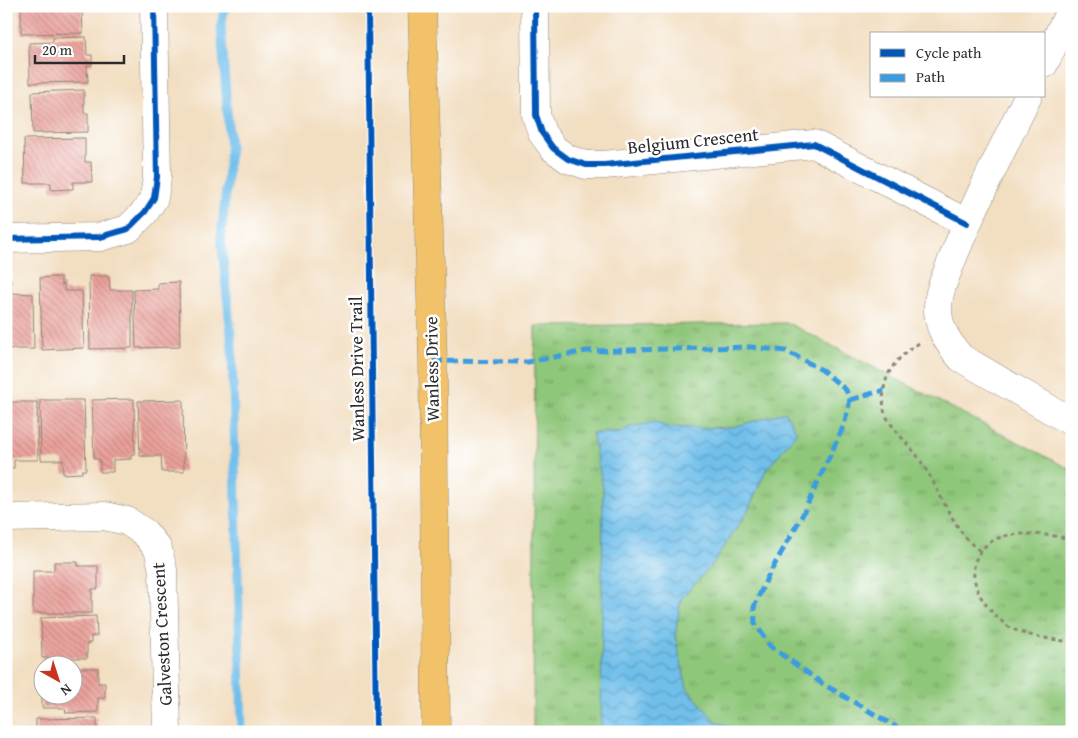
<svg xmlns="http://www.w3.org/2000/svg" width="1078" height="738" font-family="'Gentium Book Plus',serif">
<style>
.grass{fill:url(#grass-tufts);stroke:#5d7952}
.water{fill:url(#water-waves);stroke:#4e758b}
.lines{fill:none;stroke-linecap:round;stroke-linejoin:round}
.stream{stroke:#70bfeb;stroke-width:9}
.building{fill:url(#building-back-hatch)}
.minor-casing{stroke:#8e8476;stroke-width:29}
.major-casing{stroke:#8e8476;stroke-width:29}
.path{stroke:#8e8476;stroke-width:3;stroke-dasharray:4 4;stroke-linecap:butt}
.minor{stroke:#fff;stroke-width:28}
.major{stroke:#f2c26a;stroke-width:28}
.quiet{stroke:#3d9ce1;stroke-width:5;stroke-dasharray:10 5;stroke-linecap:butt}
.cycleway-casing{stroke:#fff;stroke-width:9}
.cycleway{stroke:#0057b8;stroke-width:6}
.labels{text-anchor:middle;stroke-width:5;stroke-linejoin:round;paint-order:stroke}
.street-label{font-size:18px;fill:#2b2b2b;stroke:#fff}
</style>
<defs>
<pattern id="grass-tufts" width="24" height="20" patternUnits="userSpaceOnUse" patternTransform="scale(1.25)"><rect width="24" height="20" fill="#8fc77a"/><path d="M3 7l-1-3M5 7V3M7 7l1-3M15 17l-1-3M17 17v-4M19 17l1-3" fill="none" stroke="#75a264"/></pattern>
<pattern id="water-waves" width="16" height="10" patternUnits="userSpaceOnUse" patternTransform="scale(1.25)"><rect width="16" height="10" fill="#70bfeb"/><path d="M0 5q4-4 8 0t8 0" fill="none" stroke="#5c9bbf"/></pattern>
<pattern id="building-back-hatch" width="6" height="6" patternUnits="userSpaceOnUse" patternTransform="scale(1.25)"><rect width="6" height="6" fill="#eba19b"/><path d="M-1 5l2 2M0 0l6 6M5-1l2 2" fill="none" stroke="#bf837f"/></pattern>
</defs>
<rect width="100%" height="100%" fill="#fff"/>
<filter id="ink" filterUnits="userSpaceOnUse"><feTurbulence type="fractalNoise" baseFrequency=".02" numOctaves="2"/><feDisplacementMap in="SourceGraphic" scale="10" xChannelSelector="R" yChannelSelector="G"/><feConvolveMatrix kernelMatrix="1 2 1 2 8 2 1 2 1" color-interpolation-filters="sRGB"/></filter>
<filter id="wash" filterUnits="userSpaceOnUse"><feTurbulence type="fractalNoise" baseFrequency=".0096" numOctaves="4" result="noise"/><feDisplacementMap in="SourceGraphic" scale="20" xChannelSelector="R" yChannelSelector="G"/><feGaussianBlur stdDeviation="1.12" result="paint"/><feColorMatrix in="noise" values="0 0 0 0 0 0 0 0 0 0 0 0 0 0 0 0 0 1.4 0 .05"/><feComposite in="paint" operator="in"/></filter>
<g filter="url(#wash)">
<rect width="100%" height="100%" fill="#f2dec1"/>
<path class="grass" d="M 788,323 L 1072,470 L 1072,732 L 533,732 L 535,326 Z"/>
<path class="water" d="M 785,412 L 797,432 L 765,472 L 748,511 L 715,561 L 681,599 L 675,636 L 687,688 L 715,721 L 743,732 L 601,732 L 603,488 L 592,433 L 620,433 L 630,427 L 656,422 L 666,427 L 700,428 L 733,427 Z"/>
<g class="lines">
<path class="stream" d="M 225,6 L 221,26 L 230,149 L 221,238 L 232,345 L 242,732"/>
</g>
<g id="blocks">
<path class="building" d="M 21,6 L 88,6 L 82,10 L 83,33 L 21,34 Z
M 86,37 L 87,55 L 92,55 L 92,65 L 87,65 L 88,82 L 30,83 L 29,43 L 53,42 L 53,38 Z
M 84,90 L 84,113 L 88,113 L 88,132 L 33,133 L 32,92 Z
M 85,138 L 85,162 L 91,162 L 92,182 L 73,182 L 73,189 L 51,190 L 51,183 L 25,183 L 24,139 Z
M 89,276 L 109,276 L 110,290 L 132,290 L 132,348 L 90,349 Z
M 56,277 L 61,277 L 61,285 L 64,284 L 64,291 L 82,291 L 84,348 L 42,350 L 40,278 Z
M 6,279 L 11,279 L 11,293 L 33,294 L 34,349 L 6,349 Z
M 179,282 L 180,347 L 136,348 L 134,290 L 158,289 L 158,283 Z
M 134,399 L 135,454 L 131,454 L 131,459 L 113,460 L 113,472 L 100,472 L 100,459 L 94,459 L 92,400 Z
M 40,400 L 84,400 L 86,470 L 82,470 L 82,473 L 63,474 L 63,460 L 41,460 Z
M 183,400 L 184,472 L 162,472 L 161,456 L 140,456 L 138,401 Z
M 6,402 L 37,402 L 38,460 L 14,460 L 14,468 L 6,468 Z
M 54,562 L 78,562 L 78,566 L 98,566 L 98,589 L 92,589 L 92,613 L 33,613 L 33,571 L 54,571 Z
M 96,616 L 97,636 L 91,636 L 91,643 L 87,643 L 87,658 L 42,658 L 41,618 Z
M 72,668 L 98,668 L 98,683 L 105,683 L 105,698 L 98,698 L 98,712 L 66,713 L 65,708 L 42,708 L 42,696 L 72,696 Z
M 97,718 L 97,732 L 36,732 L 36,719 Z"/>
</g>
</g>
<g filter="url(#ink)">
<use href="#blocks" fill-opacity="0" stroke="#8e8476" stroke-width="1"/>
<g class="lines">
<defs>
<path id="minor" d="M 535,6 L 536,115 L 542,133 L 553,148 L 568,159 L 586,165 L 604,165 L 814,144 L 967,223
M 1044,64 L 1072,7
M 1028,96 C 1002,150 974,204 952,260 C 946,276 937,293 938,311 C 939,330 949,344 961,358 L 1072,422
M 6,239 L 100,237 L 128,229 L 145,212 L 154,198 L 157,177 L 154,6
M 6,518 L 104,516 L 127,521 L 145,533 L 158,549 L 163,570 L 167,732"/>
<path id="major" d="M 422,6 L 433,361 L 436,732"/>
</defs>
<use href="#minor" class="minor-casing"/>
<use href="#major" class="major-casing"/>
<path class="path" d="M 919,343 C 893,360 880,377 884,410 C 887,423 906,442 915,453 C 935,479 945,512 966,538 C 970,543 975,547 980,551
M 1072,539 C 1052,535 1015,530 996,539 C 960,557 973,595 997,617 C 1001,620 1005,625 1009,627 C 1028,637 1051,639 1072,642"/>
<use href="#minor" class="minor"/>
<use href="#major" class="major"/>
<path class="quiet" d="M 433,361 L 528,362 L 586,351 L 751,347 L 786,351 L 822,370 L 846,390 L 850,400 L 844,425 L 803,514 L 767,578 L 754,607 L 755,623 L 770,646 L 823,684 L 905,732
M 850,400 L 884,390"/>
<defs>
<path id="cycleway" d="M 368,6 L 376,732
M 535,6 L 536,115 L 542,133 L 553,148 L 568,159 L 586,165 L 604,165 L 814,144 L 967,223
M 6,239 L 100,237 L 128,229 L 145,212 L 154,198 L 157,177 L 154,6"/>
</defs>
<use href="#cycleway" class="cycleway-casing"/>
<use href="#cycleway" class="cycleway"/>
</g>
</g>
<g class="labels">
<g class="street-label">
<text transform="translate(693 141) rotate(-6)" y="6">Belgium Crescent</text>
<text transform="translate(357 369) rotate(-91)" y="6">Wanless Drive Trail</text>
<text transform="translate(432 369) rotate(-91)" y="6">Wanless Drive</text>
<text transform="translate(162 634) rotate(-93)" y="6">Galveston Crescent</text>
</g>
</g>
<rect width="1078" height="738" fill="none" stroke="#fff" stroke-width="25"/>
<rect x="870" y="32" width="175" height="65" fill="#ffffff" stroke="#aaaaaa"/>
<rect x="880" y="49" width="25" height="8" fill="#0057b8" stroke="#aaaaaa"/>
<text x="916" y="58" font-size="15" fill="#2b2b2b">Cycle path</text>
<rect x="880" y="74" width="25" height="8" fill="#3d9ce1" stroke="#aaaaaa"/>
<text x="916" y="82" font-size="15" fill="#2b2b2b">Path</text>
<g transform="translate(58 680) rotate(141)"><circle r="24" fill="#ffffff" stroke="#aaaaaa"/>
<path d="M0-4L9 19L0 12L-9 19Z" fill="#c8321e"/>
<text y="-8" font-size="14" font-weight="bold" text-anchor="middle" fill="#2b2b2b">N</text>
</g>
<path d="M35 55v8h89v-8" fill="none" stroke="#2b2b2b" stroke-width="2.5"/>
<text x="42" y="55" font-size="15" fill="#2b2b2b" stroke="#ffffff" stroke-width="4" paint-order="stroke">20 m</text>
</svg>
